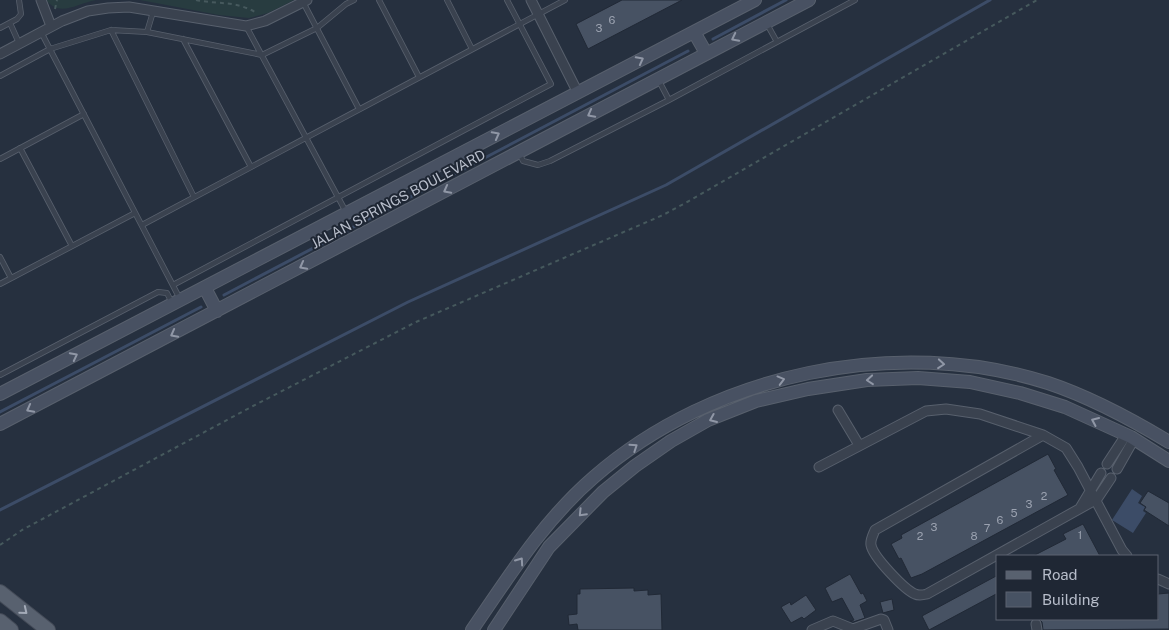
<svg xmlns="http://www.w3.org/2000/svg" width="1169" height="630" font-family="'Public Sans',sans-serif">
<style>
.green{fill:#283c40}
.water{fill:#3c4c67}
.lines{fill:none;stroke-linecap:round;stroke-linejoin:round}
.stream{stroke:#3c4c67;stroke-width:3}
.building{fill:#475263;stroke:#212936}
.lane-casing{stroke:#58606d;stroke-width:6}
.street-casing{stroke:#58606d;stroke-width:11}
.secondary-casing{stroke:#58606d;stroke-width:14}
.primary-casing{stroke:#444b58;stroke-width:16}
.path{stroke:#46595d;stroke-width:2;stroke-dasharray:4 4;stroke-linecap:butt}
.lane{stroke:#3a424f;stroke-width:4.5}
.street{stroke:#3a424f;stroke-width:9}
.secondary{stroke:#485162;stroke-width:12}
.primary{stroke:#58616f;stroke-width:14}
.oneway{stroke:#9097a6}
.oneway2{stroke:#a4abb8}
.labels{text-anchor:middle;stroke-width:4;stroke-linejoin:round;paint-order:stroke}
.number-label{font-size:11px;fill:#9ba2b0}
.street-label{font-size:14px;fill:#b7bdca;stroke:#1f2734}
</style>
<rect width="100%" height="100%" fill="#26303f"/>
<path class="green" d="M 46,0 L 96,0 C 78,3 60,18 46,0 Z
M 140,0 L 294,0 L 268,13 L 249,18 L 219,15 Z"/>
<path class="water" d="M 1132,489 L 1142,496 L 1138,503 L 1145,507 L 1143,511 L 1146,513 L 1133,533 L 1112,520 Z"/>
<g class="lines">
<path class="stream" d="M 713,39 L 786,0
M 224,295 L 688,51
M 0,412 L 201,307
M 0,510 L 408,302 L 666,185 L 990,0"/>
</g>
<path class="building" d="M 622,0 L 682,0 L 588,49 L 576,24 Z
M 1048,454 L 1056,469 L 1054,470 L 1068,495 L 922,574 L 911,578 L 901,558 L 899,559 L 891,544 L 902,538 L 901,535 Z
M 1148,491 L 1169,503 L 1169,526 L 1144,510 L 1146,507 L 1140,503 Z
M 1083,524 L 1100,556 L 1033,556 L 1066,539 L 1063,534 Z
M 850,574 L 861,594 L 863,593 L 867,601 L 860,605 L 865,618 L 853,622 L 850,621 L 854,620 L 842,598 L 832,602 L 825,588 Z
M 998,575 L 998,593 L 929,630 L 922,616 Z
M 634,588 L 634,591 L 648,590 L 648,595 L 661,594 L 662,630 L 578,630 L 577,624 L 569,625 L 568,615 L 577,614 L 577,594 L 580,594 L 580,589 Z
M 1169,593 L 1169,629 L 1043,630 L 1042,622 L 1039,619 L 1158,619 L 1158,594 Z
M 806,595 L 816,610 L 804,619 L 802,617 L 791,623 L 781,607 L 790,602 L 791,605 Z
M 892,599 L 894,610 L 883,613 L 880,602 Z"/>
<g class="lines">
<defs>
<path id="lane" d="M 379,0 L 419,77
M 447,0 L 472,49
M 303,2 L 359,109
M 10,23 L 19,43
M 767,24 L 777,42
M 246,26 L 346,212
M 0,28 L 17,19 L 21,14 L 19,0
M 111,30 L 194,197
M 41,32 L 180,299
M 147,32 L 153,12
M 183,39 L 251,167
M 0,76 L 50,49 L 111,30 L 147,32 L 262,55 L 317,28 L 346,4 L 354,0
M 659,81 L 669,100
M 20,148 L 72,246
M 519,153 L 523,161 L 538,165 L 550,161 L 669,100 L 855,0
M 0,159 L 84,114
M 142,225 C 283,151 423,75 565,0
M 0,257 L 11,278
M 0,284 L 135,213
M 173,285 L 551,84 L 507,0
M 0,375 L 158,292 L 167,293 L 172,303"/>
<path id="street" d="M 41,0 L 51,26
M 531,0 L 578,93
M 0,54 L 62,21 L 88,11 L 108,8 L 129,7 L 246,26 L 265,21 L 307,0
M 838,410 L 859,445
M 1043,435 L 875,530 C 873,535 870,540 871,545 C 873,557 905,590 915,594 C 919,596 923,595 927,594 L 1097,499 L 1111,478
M 1107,464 L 1126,435
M 819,467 L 926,411 L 946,409 L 980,414 L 1043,435 L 1066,448 L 1078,467 L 1122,550 L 1127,556
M 1117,469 L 1134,439
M 1080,508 L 1101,473
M 1158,579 L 1169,584
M 1036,624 L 1037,630
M 812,630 L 833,621 L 853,629 L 881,619 L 884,620 L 888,630"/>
<path id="secondary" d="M 694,32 L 706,53
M 205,288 L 217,311
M 0,394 L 755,0
M 0,424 L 809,0
M 472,630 C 509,576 544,520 594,477 C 713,373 897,335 1048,383 C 1090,397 1131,419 1169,442
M 494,630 L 549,547 L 603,492 L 635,466 L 671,441 L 708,420 L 756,401 L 808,389 L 867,380 L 918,378 L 970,382 L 1020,393 L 1065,407 L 1131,437 L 1169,461"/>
<path id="primary" d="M 0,592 L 48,630
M 0,621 L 11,630"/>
</defs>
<use href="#lane" class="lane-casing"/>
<use href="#street" class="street-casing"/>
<use href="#secondary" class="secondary-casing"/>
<use href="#primary" class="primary-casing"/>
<path class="path" d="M 196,0 C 221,5 234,0 257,13
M 55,9 L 57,0
M 0,545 L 22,530 L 253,406 L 416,322 L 663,215 L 689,201 L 1037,0"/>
<use href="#lane" class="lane"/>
<use href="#street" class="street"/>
<use href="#secondary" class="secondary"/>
<use href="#primary" class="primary"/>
</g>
<defs><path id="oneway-chevron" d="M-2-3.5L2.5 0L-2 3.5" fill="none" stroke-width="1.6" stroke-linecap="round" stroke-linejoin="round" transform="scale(1.25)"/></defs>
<g class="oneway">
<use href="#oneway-chevron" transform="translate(735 38) rotate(153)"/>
<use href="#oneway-chevron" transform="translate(640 60) rotate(-28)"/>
<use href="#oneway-chevron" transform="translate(591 114) rotate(152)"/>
<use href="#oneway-chevron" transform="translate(496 135) rotate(-28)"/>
<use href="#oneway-chevron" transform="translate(447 190) rotate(152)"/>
<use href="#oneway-chevron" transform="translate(303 266) rotate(152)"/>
<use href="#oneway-chevron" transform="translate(174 334) rotate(152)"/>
<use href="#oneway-chevron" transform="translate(74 356) rotate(-27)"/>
<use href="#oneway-chevron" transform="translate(941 364) rotate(5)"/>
<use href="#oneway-chevron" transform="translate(781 380) rotate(-15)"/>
<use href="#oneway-chevron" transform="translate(870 380) rotate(175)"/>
<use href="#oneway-chevron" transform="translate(30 409) rotate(152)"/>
<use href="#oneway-chevron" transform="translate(713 419) rotate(157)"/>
<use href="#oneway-chevron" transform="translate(1095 421) rotate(-156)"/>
<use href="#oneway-chevron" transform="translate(634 447) rotate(-34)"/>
<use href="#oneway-chevron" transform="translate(582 513) rotate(134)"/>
<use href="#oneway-chevron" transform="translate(520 561) rotate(-55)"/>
</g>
<use class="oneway2" href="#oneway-chevron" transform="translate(24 611) rotate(39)"/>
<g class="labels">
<g class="number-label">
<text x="612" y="24">6</text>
<text x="599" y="32">3</text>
<text x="1044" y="500">2</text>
<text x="1029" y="508">3</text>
<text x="1014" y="517">5</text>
<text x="1000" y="524">6</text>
<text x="934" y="531">3</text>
<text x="987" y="532">7</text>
<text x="1080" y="539">1</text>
<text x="920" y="540">2</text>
<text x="974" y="540">8</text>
</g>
<g class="street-label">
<text transform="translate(398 199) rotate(-28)" y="5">JALAN SPRINGS BOULEVARD</text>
</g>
</g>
<rect x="996" y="555" width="162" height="65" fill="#1f2734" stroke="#5c6370"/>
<rect x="1006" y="571" width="25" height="8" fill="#58616f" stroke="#5c6370"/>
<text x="1042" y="580" font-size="15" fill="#b7bdca">Road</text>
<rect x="1006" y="592" width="25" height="15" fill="#475263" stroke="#5c6370"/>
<text x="1042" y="605" font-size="15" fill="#b7bdca">Building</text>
</svg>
